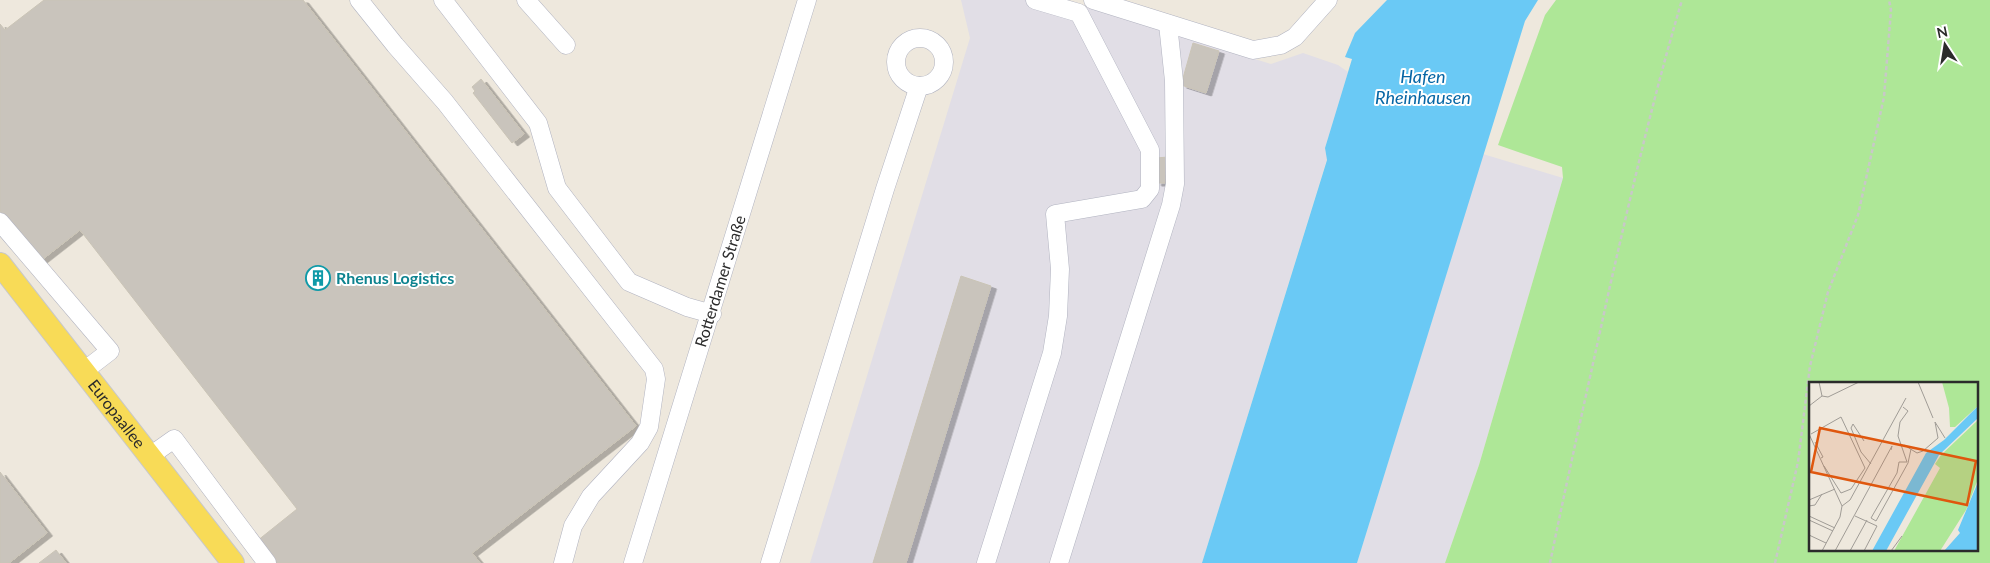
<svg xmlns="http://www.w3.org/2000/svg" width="1990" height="563" font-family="Lato,sans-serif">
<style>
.industrial{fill:#e1dee6}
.green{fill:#aee797;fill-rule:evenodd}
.water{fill:#6ac9f5}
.building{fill:#c9c4bc;stroke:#cac4b6;filter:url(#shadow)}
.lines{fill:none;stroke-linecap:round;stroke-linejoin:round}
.minor-casing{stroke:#b1b3c0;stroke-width:19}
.major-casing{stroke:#c8c8c8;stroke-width:24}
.path{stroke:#c8c8c8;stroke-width:2.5;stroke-dasharray:4 2.5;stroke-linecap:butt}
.minor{stroke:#fff;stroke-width:18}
.major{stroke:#f8db57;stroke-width:22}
.labels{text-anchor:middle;stroke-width:4;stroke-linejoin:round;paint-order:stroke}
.culture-label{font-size:16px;font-weight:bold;fill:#0d838f;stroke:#fff;text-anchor:start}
.street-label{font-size:16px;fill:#2b2b2b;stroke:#fff}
.water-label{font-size:18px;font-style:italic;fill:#0666a5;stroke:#fff}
.inset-road{fill:none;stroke:#a09c96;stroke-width:1}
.view{fill:#df570e;fill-opacity:0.15;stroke:#df570e;stroke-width:2.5}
.inset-edge{fill:none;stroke:#2b2b2b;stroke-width:2.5}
</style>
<defs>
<filter id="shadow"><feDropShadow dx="5.5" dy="3" stdDeviation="0" flood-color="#0004"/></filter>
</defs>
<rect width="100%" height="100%" fill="#eee8dd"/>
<path class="industrial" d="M 961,0 L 1063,0 L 1271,64 L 1303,53 L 1338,65 L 1348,72 L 1325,148 L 1327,159 L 1202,563 L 810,563 L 970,38 Z
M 1483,154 L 1563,178 L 1479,465 L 1445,563 L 1357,563 Z"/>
<path class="green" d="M 1556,0 L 1990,0 L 1990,563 L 1445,563 L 1479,465 L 1563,178 L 1562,167 L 1498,145 L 1545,15 ZM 1810,383 L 1976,383 L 1976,549 L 1810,549 Z"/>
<path class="water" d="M 1387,0 L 1538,0 L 1525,21 L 1357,563 L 1202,563 L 1327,160 L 1325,148 L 1352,59 L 1345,57 L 1355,33 Z"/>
<path class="building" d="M 44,0 L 303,0 L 636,426 L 472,553 L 480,563 L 274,563 L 257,541 L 297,509 L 80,230 L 39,262 L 0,211 L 0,24 L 5,30 Z
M 1193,43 L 1219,51 L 1206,93 L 1181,85 Z
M 481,79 L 524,134 L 512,143 L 473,93 L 475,91 L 472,87 Z
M 1168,157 L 1168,183 L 1156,183 L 1156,158 Z
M 961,276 L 991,286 L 906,563 L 873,563 Z
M 0,472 L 47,533 L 9,563 L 0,563 Z
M 56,550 L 66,563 L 39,563 Z"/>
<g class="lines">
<defs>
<g id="minor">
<path d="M 359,0 L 395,45 L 445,102 L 654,369 L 656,379 L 649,427 L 640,443 L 591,496 L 573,526 L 563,563"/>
<path d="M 443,0 L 538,123 L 557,188 L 629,282 L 687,307 L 712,314"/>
<path d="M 526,0 L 566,45"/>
<path d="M 1093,0 L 1253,50 L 1281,45 L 1295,37 L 1328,0"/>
<circle cx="920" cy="62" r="24"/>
<path d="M 0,222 L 110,351 L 84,371"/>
<path d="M 150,456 L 174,439 L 267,563"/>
<path id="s1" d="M 633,563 L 807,0"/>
<path d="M 770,563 L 885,189 L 919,86"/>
<path d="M 986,563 L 1052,353 L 1058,316 L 1060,269 L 1055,214 L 1142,199 L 1150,189 L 1150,150 L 1079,13 L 1035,0"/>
<path d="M 1059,563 L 1171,205 L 1175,184 L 1174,81 L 1168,24"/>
</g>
<g id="major">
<path id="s2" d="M 0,264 L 233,563"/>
</g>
</defs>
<use href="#minor" class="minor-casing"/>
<use href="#major" class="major-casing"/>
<path class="path" d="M 1550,563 C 1569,470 1590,378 1610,286 C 1632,190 1654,94 1682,0
M 1775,563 L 1798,462 L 1810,366 L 1828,292 L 1858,215 L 1884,97 L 1891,10 L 1889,0"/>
<use href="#minor" class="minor"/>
<use href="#major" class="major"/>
</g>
<defs>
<symbol id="building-ring" viewBox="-11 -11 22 22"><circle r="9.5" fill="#fff" stroke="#0f9aa8" stroke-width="1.5"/><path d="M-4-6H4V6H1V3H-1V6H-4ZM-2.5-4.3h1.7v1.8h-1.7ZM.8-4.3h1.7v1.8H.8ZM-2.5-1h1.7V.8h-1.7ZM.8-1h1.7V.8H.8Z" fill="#0f9aa8"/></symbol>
</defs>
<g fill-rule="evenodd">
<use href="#building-ring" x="304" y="264" width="28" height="28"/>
</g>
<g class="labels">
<g class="culture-label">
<text x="336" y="284">Rhenus Logistics</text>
</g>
<g class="street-label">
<text dy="6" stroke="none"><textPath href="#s1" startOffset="295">Rotterdamer Straße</textPath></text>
<text dy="6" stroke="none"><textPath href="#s2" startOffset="190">Europaallee</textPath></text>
</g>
<g class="water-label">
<text x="1423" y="83">Hafen<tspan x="1423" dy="21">Rheinhausen</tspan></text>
</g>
</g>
<g transform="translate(1809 382)">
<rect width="169" height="169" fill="#eee8dd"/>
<path d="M 133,0 L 169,0 L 169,24 L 146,45 L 141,45 L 140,26 ZM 169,38 L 169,97 L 157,128 L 131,169 L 85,169 L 131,86 L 126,82 L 132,73 Z" fill="#aee797"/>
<path d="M 169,24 L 169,36 L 130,73 L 77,169 L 63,169 L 117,71 L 135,58 ZM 169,100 L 169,169 L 135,169 L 151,151 L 149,148 Z" fill="#6ac9f5"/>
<path class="inset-road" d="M 109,0 L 124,36M 13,14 L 19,15 L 50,0M 0,24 L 13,14 L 10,0M 94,25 L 99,29 L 91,40 L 89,54 L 98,80 L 90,80 L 88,91 L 62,136 L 67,139 L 99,81 L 102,67M 0,52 L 33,124 L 31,135 L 13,169M 2,52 L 32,35 L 56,86 L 42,107 L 32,111 L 15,84M 55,59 L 44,42 L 42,46 L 52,70 L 62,82M 6,60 L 14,75 L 12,76M 95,63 L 108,71 L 114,69 L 129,56 L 126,40 L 136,56M 0,118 L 26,107M 0,124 L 6,123 L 13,112M 33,124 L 41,118 L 97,16M 0,134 L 26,146M 46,134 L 68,144 L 55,169M 0,138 L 24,149M 0,153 L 17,161M 26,169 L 83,64 L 82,68M 41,169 L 58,138M 82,169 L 93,154"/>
<path class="view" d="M 11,46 L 167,79 L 158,123 L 2,90 Z"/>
<rect width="169" height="169" class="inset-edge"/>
</g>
<g transform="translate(1945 45) rotate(348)" stroke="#ffffff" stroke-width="4" paint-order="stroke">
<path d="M0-4L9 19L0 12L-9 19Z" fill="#2b2b2b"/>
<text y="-8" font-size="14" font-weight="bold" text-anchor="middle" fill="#2b2b2b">N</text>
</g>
</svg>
